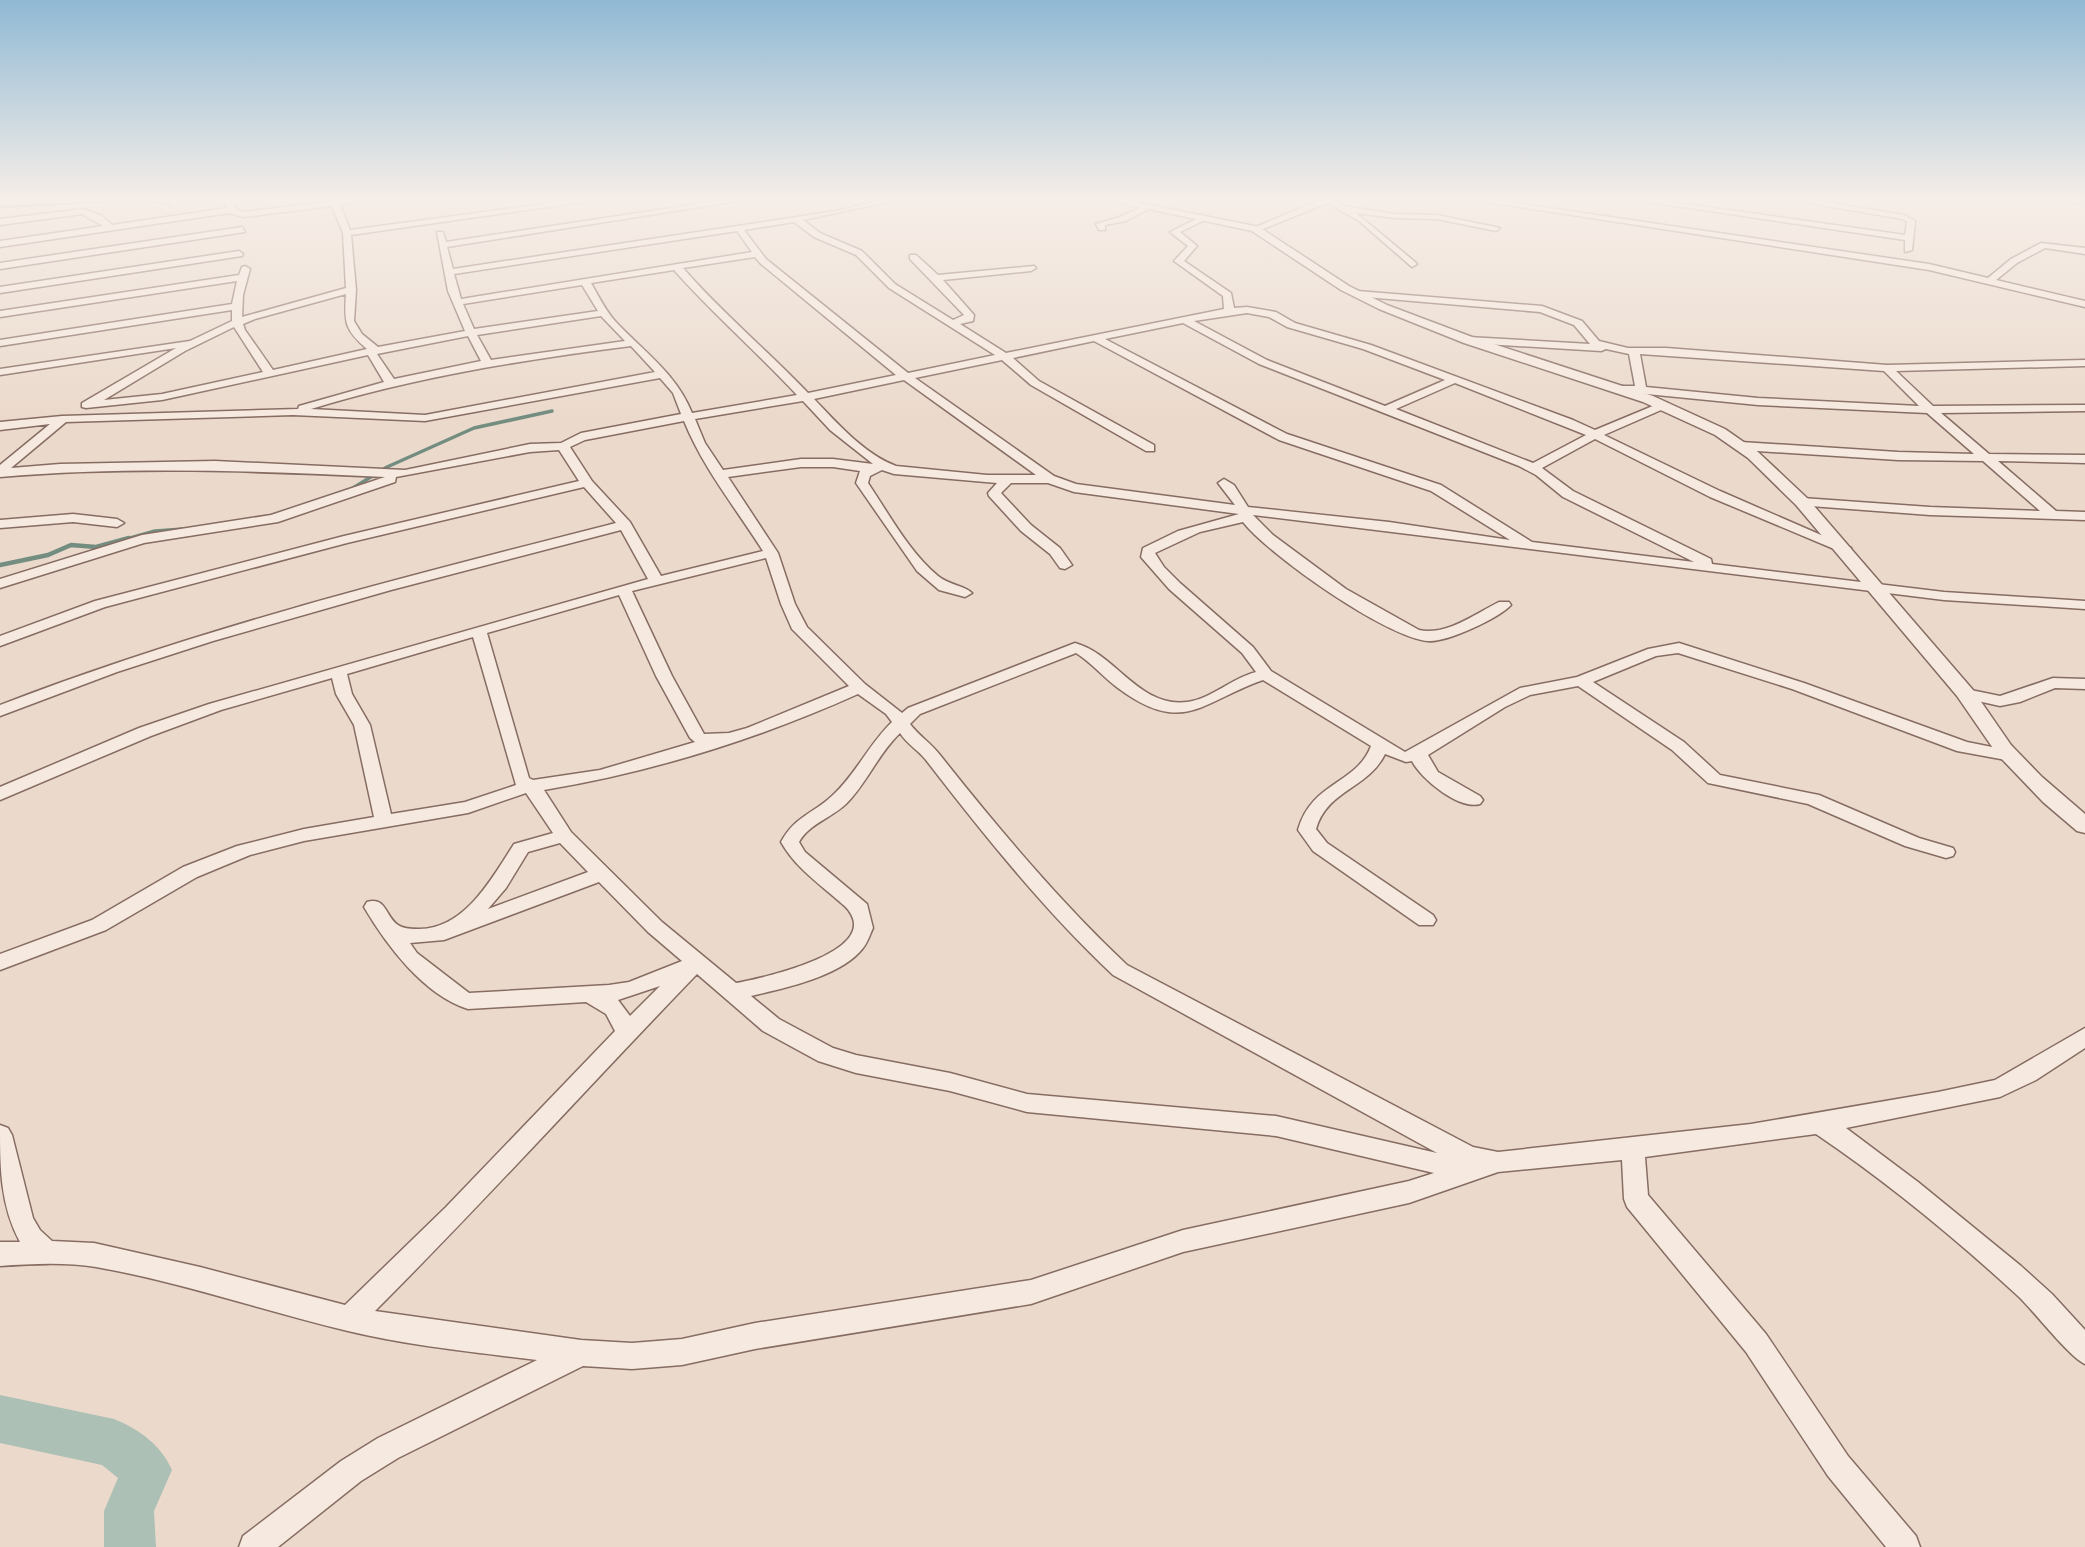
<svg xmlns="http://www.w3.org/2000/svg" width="2085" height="1547" font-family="'Roboto Serif',serif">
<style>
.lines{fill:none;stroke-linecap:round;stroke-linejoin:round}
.stream-far2{stroke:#738e80;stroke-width:2.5}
.stream-far1{stroke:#738e80;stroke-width:3.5}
.stream{stroke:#738e80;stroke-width:4.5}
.river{fill:#acc0b5;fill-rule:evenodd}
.minor-casing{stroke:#866c62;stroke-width:3}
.tertiary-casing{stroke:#866c62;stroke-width:3}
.minor{fill:#f6e9df;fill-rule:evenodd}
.tertiary{fill:#f6e9df;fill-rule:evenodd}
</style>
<rect width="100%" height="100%" fill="#ebdacc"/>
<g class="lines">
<path class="stream-far2" d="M 0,207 L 143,200 L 170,205"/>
<path class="stream-far1" d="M 348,491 L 387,467 L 474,428 L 552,411
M 123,540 L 155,531 L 183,529"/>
<path class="stream" d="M 0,565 L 48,555 L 71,545 L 96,547 L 129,538"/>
<path class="river" d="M 2043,198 L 2085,199 L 2085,207 L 2050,202 Z
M 0,1395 L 114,1419 C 139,1429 161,1445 172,1470 L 154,1511 L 156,1547 L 104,1547 L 104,1511 L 118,1478 L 102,1465 L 0,1443 Z"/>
<defs>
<path id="minor" d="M 111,198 L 119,198 L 119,199 L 115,201 Z
M 358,198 L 381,198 L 340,205 L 350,230 L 589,198 L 611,198 L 351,235 L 356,290 L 354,321 L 362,334 L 378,347 L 465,331 L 448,291 L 437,232 L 443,232 L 446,242 L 737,198 L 757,198 L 447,247 L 453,269 L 836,211 L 891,198 L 906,198 L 803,220 L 820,233 L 862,251 L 895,284 L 953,320 L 964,315 L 910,259 L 910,255 L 916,255 L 938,275 L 1034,266 L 1036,268 L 1031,271 L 943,280 L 974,315 L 973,321 L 960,324 L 1006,353 L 1224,309 L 1223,296 L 1174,261 L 1188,246 L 1170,232 L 1204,215 L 1207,219 L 1180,232 L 1197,246 L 1184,261 L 1231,293 L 1234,308 L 1247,307 L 1276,312 L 1295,323 L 1371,345 L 1573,420 L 1595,430 L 1660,403 L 1668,403 L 1668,407 L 1604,435 L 1720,491 L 1851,548 L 1849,551 L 1839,551 L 1710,497 L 1595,439 L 1542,468 L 1573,491 L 1711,559 L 1712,564 L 1944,592 L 2085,601 L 2085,609 L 1944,600 L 1253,515 L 1273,535 L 1346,589 L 1419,630 C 1446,636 1475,614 1499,602 L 1509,602 L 1511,605 C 1499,618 1446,643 1428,641 C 1387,638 1269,555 1243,522 L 1200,532 L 1155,553 L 1164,567 L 1180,583 L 1253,647 L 1271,671 L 1405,752 L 1520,688 L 1577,677 L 1648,649 L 1679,643 L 1804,683 L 1967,742 L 2012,751 L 2015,755 L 2006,760 L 1957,751 L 1792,689 L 1678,653 L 1656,656 L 1593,682 L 1684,742 L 1720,775 L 1819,795 L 1919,838 L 1953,848 L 1955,852 L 1953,856 L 1946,858 L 1905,846 L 1808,804 L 1708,783 L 1672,750 L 1578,686 L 1530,695 L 1505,707 L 1428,755 L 1438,772 L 1480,796 L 1483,800 L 1480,804 C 1459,810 1421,779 1412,761 L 1406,762 L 1385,754 C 1368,789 1327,790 1316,829 L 1327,843 L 1433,915 L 1436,920 L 1433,925 L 1419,925 L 1313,851 L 1298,830 C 1311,782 1357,784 1371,746 L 1263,680 C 1202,701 1184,737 1118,688 C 1103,677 1091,662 1076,653 L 920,714 L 910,724 C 919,736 931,743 940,755 C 998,828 1059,901 1127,965 L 1473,1147 L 1498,1152 L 1751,1124 L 1938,1092 L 1995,1080 L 2085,1028 L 2085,1048 L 2036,1080 L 2000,1097 L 1846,1128 L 1918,1182 L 2021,1266 L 2052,1294 L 2085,1330 L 2085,1364 C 2070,1358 2034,1311 2018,1296 C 1955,1238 1887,1182 1816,1134 L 1645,1157 L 1648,1195 L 1766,1334 L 1848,1456 L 1916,1536 L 1920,1547 L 1886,1547 L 1828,1476 L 1746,1352 L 1627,1207 L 1624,1199 L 1622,1160 L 1498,1172 L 1409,1203 L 1183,1252 L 1031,1304 L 755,1349 L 682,1365 L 632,1369 L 583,1366 L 398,1458 L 361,1481 L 278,1547 L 239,1547 L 243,1536 L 341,1461 L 378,1438 L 537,1360 C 474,1352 410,1346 348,1331 C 264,1311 181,1282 96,1267 C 64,1262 31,1264 0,1266 L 0,1242 L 20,1242 C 0,1205 0,1166 0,1125 L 8,1128 L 12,1135 L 33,1218 L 40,1230 L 52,1241 L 94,1243 L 200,1267 L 345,1305 L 446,1207 L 615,1031 L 606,1014 L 586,1002 L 468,1009 C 424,995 387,946 364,907 L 367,902 C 386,896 385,916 398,925 C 403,929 413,929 419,929 C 465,929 492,878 514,844 L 553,833 L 526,793 L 468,813 L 304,841 L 250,855 L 197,877 L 106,930 L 0,970 L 0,954 L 92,920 L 183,867 L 237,846 L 304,829 L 374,817 L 354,725 L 336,694 L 332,678 L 221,710 L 151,736 L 0,800 L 0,787 L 139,728 L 209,704 L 648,579 L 621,530 L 391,590 L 213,641 L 117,672 L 0,716 L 0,705 C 200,628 408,576 616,523 L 584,487 L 347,543 L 105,607 L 0,646 L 0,636 L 95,601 L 344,536 L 579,481 L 559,450 L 530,452 L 396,477 L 395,482 L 278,522 L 144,543 L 0,588 L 0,579 L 142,535 L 271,515 L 385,477 C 256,471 129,466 0,477 L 0,465 L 50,424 L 0,430 L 0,422 L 62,416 L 298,409 L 299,406 L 384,382 L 368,355 L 162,400 L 86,408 L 82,407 L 82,403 L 176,348 L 0,375 L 0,369 L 190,341 L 232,321 L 232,310 L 0,346 L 0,340 L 232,304 L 237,281 L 0,317 L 0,311 L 239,275 L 242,267 L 245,266 L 250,269 L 243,295 L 242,317 L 346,288 L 343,233 L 332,206 L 244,217 L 229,213 L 0,247 L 0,241 L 103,226 L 82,214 L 0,225 L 0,219 L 83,209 L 102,216 L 112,225 L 227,208 L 225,201 L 229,199 L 233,201 L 237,210 L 244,212 ZM 794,222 L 814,237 L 856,255 L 889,288 L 995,355 L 908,373 L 766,259 L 744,230 ZM 737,231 L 752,252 L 461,299 L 454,274 ZM 755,257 L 760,263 L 896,375 L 808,393 C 767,350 722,313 683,268 ZM 674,270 C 713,314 757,352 797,395 L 692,413 C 676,373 643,351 615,321 C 605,310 598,295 591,283 ZM 582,285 L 598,311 L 474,329 L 463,304 ZM 346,294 C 344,323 345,330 367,349 L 273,370 L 245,330 L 243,324 L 255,319 ZM 1247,313 L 1269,317 L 1287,327 L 1363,349 L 1445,380 L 1385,406 L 1267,360 L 1194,321 ZM 601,316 L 625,341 L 491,360 L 477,335 ZM 1183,323 L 1259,364 L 1519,466 L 1536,475 L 1563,497 L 1694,562 L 1532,542 L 1441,485 L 1287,434 L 1105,339 ZM 234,327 L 263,372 L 162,394 L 104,400 L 185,351 ZM 468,336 L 481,361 L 394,379 L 377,354 ZM 1094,341 L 1279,440 L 1431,491 L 1510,540 L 1389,522 L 1248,507 L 1234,485 L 1224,479 L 1218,483 L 1235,505 L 1076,484 L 1054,476 L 915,378 L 1002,360 L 1031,385 L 1146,451 L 1154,451 L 1154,445 L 1039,381 L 1013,358 ZM 631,346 L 655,372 L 425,415 L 311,409 C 415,377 522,360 631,346 ZM 660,378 L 673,393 L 681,414 L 581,433 L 561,443 L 530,444 L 405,470 L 215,461 L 60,464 L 11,468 L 66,422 L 293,415 L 425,421 ZM 904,380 L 1036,475 L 987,475 L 896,466 C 864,454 837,423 814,399 ZM 1455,383 L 1586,435 L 1533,463 L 1396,409 ZM 803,401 L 830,430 L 873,464 L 833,459 L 801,459 L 723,470 L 705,443 L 695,419 ZM 684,421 C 703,468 735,507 763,551 L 661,576 L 630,522 L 592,481 L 570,447 L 585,440 ZM 801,467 L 833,467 L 860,471 L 856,483 L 917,571 L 939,590 L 965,597 L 972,593 C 963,585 949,585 938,576 C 909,552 889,514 868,483 L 870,476 L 882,470 L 894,474 L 997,483 L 988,493 L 989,496 L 1021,531 L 1050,554 L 1060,568 L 1065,569 L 1072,565 L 1060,548 L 1031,525 L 1001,493 L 1011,483 L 1048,483 L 1074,492 L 1239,514 L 1178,531 L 1143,548 L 1141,557 L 1169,589 L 1242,653 L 1256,672 C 1232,678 1211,699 1187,702 C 1139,708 1116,654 1075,643 L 908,708 L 902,713 L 865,684 L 807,627 L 795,604 L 778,553 L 728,477 ZM 766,558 L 781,604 L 792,629 L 849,686 L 747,728 L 729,733 L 704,734 L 672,676 L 632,591 ZM 619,595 L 656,676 L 690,738 L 695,742 L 600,770 L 533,780 L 529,778 L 487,633 ZM 473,637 L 516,785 L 465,802 L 391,814 L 370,725 L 352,694 L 347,674 ZM 858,694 L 886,714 L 892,722 C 869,744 856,774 833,795 C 813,814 795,816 781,842 C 794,865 813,879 833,896 C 838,901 845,905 849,911 C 880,953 759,979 736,983 L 662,922 L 571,832 L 544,790 C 652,772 758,739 858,694 ZM 900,733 C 907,744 918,750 926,760 C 984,835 1044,910 1113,975 L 1437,1153 L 1276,1116 L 1027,1094 L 950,1073 L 856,1055 L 833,1048 L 779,1019 L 751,996 C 785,988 842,976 863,948 C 868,942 870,934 873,928 L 867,904 L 805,852 L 799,842 C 809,824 831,818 846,804 C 867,783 878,754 900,733 ZM 560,843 L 588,872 L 488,909 L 506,888 L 528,852 ZM 599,882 L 648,932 L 682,961 L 629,982 L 609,985 L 469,993 L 417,953 L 410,943 L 444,940 ZM 697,974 L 763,1031 L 818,1061 L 856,1073 L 950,1091 L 1027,1112 L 1276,1136 L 1434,1173 L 1409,1181 L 1183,1230 L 1031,1280 L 755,1323 L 682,1339 L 632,1343 L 581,1340 L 375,1311 C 485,1201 589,1086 697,974 ZM 660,986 L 630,1016 L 618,1000 Z
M 1325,198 L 1336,198 L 1334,200 L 1344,206 L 1394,214 L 1437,215 L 1500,228 L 1496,231 L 1437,219 L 1394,218 L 1356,213 L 1415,262 L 1417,264 L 1412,267 L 1359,221 L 1327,203 L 1258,231 L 1251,229 Z
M 1461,198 L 1481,198 L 1929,264 L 1988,278 L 2011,259 L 2041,243 L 2085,248 L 2085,254 L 2045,248 L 2017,263 L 1996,280 L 2085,301 L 2085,307 L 1929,270 Z
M 1622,198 L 1643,198 L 1905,235 L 1907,222 L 1902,219 L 1781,198 L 1800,198 L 1904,215 L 1915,221 L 1912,250 L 1905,252 L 1905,240 Z
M 1147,204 L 1154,206 L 1126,221 L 1105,225 L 1105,230 L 1099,230 L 1096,224 L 1120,217 Z
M 242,227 L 245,232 L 0,269 L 0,263 Z
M 239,251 L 243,254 L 242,256 L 0,293 L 0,287 Z
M 1357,291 L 1542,306 L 1582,321 L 1599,341 L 1628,348 L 1666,348 L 1887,365 L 2085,360 L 2085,366 L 1896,371 L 1933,406 L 2085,405 L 2085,411 L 1941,413 L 1989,454 L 2085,455 L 2085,463 L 1998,461 L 2056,511 L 2085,512 L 2085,520 L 1930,515 L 1797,505 L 1797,499 L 1802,498 L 1930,507 L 2040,511 L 1983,461 L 1898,460 L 1741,450 L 1735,446 L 1741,442 L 1898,452 L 1974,454 L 1927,413 L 1758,405 L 1616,391 L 1610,388 L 1612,386 L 1635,386 L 1629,354 L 1606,349 L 1601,351 L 1468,343 L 1463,340 L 1468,337 L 1590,344 L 1574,325 L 1540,312 L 1354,296 L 1352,294 ZM 1640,354 L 1884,371 L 1919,406 L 1758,398 L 1646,387 Z
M 73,514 L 117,519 L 124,523 L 117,527 L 73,522 L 0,528 L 0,520 Z
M 2053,678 L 2085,679 L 2085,689 L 2055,688 L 2020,702 L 2000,706 L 1960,697 L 1958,694 L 1966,689 L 2000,696 Z"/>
<path id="tertiary" d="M 1097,198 L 1116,198 L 1259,227 L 1349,286 L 1387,305 L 1472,337 L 1653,396 L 1725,429 L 1758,452 L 1808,499 L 1973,690 L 2011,745 L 2042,777 L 2085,814 L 2085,833 L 2077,831 L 2043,802 L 1997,754 L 1957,696 L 1796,505 L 1748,458 L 1715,435 L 1643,402 L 1464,343 L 1379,309 L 1341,290 L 1252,231 Z"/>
</defs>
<use href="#minor" class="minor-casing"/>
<use href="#tertiary" class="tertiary-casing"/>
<use href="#minor" class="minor"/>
<use href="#tertiary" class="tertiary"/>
</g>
<linearGradient id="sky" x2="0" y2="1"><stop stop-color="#90b9d4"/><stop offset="0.48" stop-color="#f6eee8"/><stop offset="1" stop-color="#f6eee8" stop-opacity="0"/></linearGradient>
<rect width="2085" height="415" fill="url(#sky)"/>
</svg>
